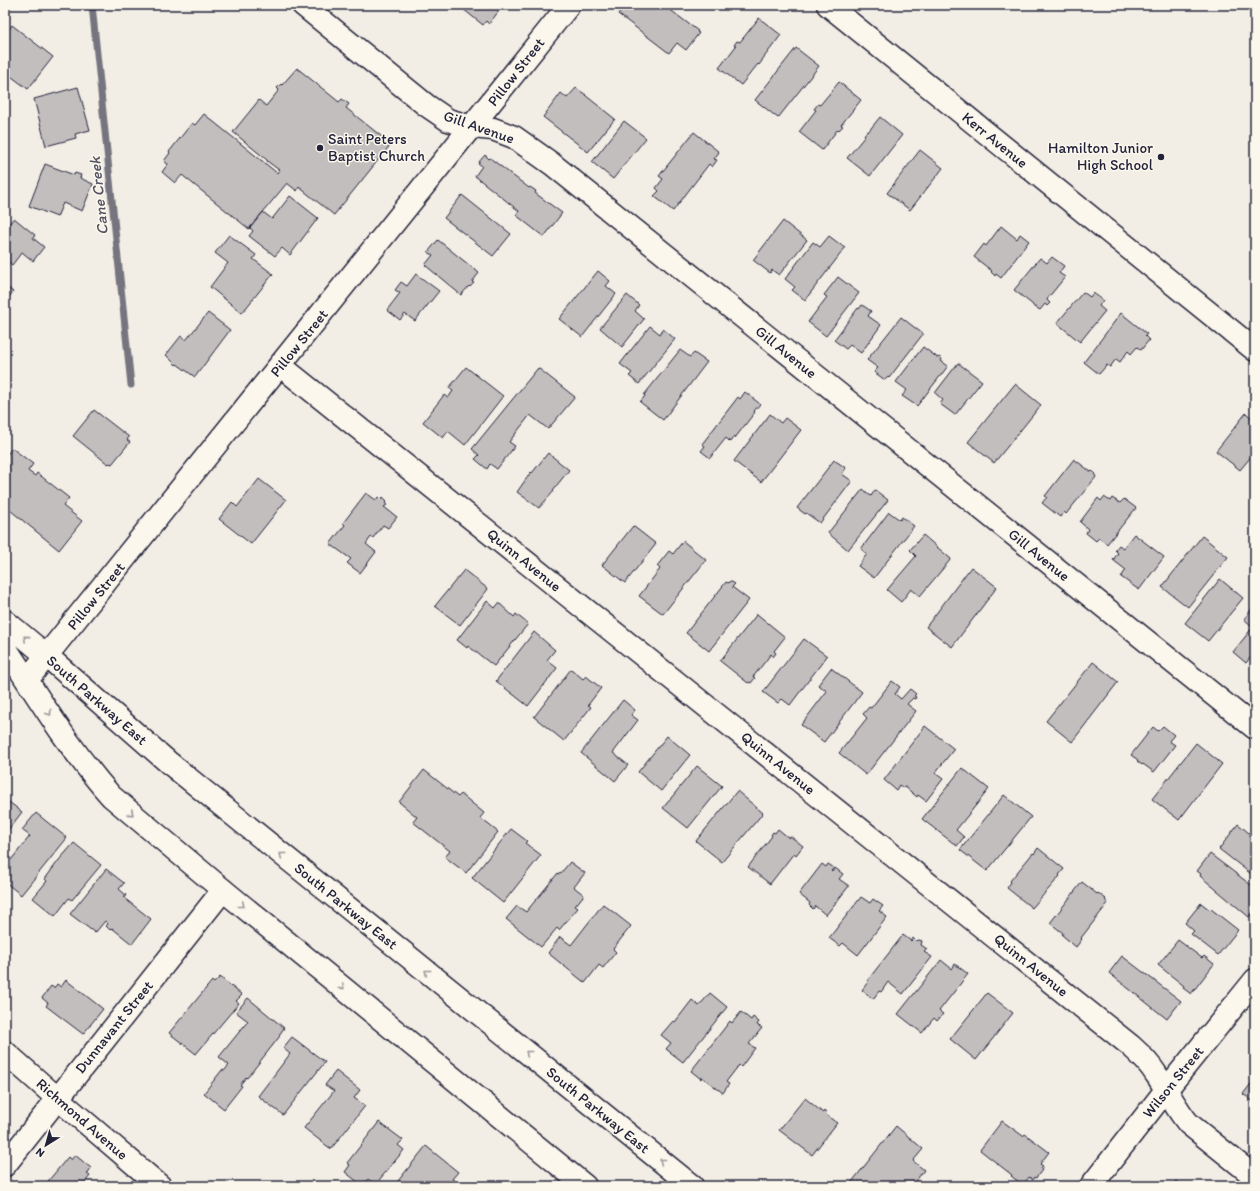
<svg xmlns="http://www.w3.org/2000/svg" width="1260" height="1191" font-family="Itim,sans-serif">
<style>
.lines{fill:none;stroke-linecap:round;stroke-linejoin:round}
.stream{stroke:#76747f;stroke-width:7}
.building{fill:#c2bebe;stroke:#22223b}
.street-casing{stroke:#22223b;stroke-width:25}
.secondary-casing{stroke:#22223b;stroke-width:25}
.primary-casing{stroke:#22223b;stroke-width:25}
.street{stroke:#fbf7ec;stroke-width:22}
.secondary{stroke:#fbf7ec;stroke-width:22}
.primary{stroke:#fbf7ec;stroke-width:22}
.oneway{stroke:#99979c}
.poi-dot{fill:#22223b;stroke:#fbf7ec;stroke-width:1.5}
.labels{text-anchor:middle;stroke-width:3;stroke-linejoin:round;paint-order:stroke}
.street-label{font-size:15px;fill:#22223b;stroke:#fbf7ec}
.poi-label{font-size:15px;fill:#22223b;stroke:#fbf7ec;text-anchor:start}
.water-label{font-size:16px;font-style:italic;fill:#535263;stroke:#fbf7ec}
</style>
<rect width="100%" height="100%" fill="#f2eee5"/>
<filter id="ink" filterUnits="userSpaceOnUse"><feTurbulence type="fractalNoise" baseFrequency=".025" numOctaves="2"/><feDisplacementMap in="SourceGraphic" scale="8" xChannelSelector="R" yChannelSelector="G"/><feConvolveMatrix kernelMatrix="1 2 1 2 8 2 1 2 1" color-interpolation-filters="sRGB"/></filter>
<g filter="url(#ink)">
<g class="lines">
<path class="stream" d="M 92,5 L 131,385"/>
</g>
<path class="building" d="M 458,5 L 499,5 L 501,8 L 489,24 L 486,21 L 483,25 Z
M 625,5 L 664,5 L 698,31 L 697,32 L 699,33 L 686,50 L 677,43 L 669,53 L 618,14 Z
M 759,18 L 781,35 L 762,60 L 762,61 L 759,65 L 758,64 L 741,85 L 719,68 L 736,46 L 734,45 L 737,41 L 740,42 Z
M 12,25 L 53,57 L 28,89 L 8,74 L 6,76 L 5,75 L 5,35 Z
M 796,48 L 819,66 L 778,118 L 755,100 Z
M 297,68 L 339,102 L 342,99 L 349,104 L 346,108 L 391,144 L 334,215 L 299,187 L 297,191 L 287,183 L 249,229 L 182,175 L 175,183 L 162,172 L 168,164 L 164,161 L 170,153 L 169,152 L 192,123 L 195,125 L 204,114 L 277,173 L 279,170 L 267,161 L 267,160 L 233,132 L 259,100 L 266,106 L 279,90 L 277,88 L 281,84 L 282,85 Z
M 839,82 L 861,100 L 841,125 L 843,126 L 839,130 L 838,129 L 822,150 L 799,132 L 816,110 L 814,109 L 818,104 L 820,105 Z
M 78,87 L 90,130 L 75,134 L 76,138 L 46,146 L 34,99 Z
M 576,88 L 586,95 L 585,95 L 615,119 L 588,152 L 543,117 L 561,93 L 567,98 Z
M 880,117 L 902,135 L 870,176 L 847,158 L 865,136 L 864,135 L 867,131 L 868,132 Z
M 624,121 L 646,138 L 613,179 L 592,162 Z
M 694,132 L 719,152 L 714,159 L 717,160 L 712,167 L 709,164 L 673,211 L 654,196 L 659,191 L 656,188 L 663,179 L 659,176 Z
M 920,150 L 943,168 L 910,210 L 887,193 Z
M 485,155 L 489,159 L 490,158 L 529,188 L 530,187 L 536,191 L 535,193 L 562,213 L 544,237 L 516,215 L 519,211 L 475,176 L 482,166 L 478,163 Z
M 45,164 L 74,175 L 75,173 L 81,175 L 80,178 L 93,184 L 82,211 L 63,203 L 57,217 L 29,206 Z
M 462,195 L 511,234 L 493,256 L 444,218 Z
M 290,196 L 318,218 L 290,255 L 282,248 L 275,256 L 249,236 L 253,231 L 250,228 L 263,212 L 272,219 Z
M 14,218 L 35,235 L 33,238 L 44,247 L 33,261 L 22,252 L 12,265 L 5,259 L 5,228 Z
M 783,221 L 807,240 L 779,275 L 772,270 L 770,273 L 753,260 Z
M 1001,226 L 1017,239 L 1020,234 L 1029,241 L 1001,278 L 996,274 L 995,276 L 991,272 L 992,271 L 974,257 L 984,244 L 986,246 Z
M 229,235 L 256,255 L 253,259 L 273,274 L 242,313 L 210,287 L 228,263 L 215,253 Z
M 829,236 L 845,248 L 805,300 L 792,290 L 795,287 L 785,279 L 813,242 L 820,247 Z
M 438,240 L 479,273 L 472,282 L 474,283 L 470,287 L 469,286 L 461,295 L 425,265 L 433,255 L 428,252 Z
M 1052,257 L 1064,266 L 1059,273 L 1065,277 L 1048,298 L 1047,300 L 1050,303 L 1047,306 L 1045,304 L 1040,310 L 1035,307 L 1035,308 L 1033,306 L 1033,305 L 1014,290 L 1040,258 L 1047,263 Z
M 598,271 L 610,281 L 606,286 L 616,294 L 582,337 L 559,319 Z
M 416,274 L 439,291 L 415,321 L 405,314 L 400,320 L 387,310 L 400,293 L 395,290 L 401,282 L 407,286 Z
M 838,277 L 859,293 L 826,336 L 808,322 L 827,297 L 824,295 Z
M 5,285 L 13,292 L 5,302 Z
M 1083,292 L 1090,297 L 1093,293 L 1103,300 L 1099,306 L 1105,311 L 1080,342 L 1057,323 Z
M 627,295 L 639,305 L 635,311 L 644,319 L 622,347 L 600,328 Z
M 862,305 L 871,311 L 868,316 L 881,325 L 861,353 L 850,345 L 846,349 L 834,340 L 858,308 L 859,309 Z
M 208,313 L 230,330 L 195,377 L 177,364 L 176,365 L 166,355 L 181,336 L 186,340 Z
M 1121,313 L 1147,334 L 1145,336 L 1149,340 L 1141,350 L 1137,347 L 1131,354 L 1128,351 L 1120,362 L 1116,359 L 1110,367 L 1107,365 L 1099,374 L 1084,362 Z
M 901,317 L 923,334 L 889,378 L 888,377 L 885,380 L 874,372 L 878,368 L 867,360 Z
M 650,326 L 660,334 L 663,329 L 675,339 L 639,384 L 629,376 L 632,373 L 620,364 Z
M 923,347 L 938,358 L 939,357 L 942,359 L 941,361 L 948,366 L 917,406 L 902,396 L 907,390 L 896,382 Z
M 680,350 L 690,357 L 694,353 L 707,362 L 663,420 L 640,402 L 645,396 L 644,395 Z
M 958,363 L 982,381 L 955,415 L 940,404 L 943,400 L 935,393 Z
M 466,367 L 503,396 L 465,445 L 448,431 L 443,438 L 423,422 L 444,395 L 448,398 L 453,391 L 449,388 Z
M 538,368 L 575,397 L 548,429 L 530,415 L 509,442 L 515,446 L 497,469 L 490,464 L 487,469 L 475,459 L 479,455 L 472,449 Z
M 1015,384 L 1041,405 L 994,463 L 968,442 Z
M 745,392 L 760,404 L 754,411 L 755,412 L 735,438 L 734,436 L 730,442 L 726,438 L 710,458 L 701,451 L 705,446 L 702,444 L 738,397 L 740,399 Z
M 94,410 L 129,437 L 127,440 L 130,442 L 112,464 L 109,463 L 108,464 L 73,436 Z
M 1246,413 L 1255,421 L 1255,452 L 1240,470 L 1216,451 Z
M 770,414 L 781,423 L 785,418 L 801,430 L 761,482 L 734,461 Z
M 12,448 L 33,464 L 28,471 L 35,476 L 37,473 L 69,498 L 63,506 L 82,521 L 59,550 L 5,506 L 5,457 Z
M 548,453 L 569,470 L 553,490 L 554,491 L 539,508 L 517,492 L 531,472 L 532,473 Z
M 1074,459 L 1091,472 L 1092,471 L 1096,474 L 1095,475 L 1096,477 L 1066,514 L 1064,512 L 1060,517 L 1042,503 L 1047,497 L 1045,496 Z
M 834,460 L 846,468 L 842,474 L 852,481 L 820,523 L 806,513 L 805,514 L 797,508 Z
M 259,479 L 286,500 L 251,544 L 219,519 L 232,502 L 237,507 Z
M 863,489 L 871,496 L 875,490 L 888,500 L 848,550 L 828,533 Z
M 366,493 L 376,500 L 378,497 L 381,500 L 383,497 L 387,501 L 385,503 L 387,505 L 384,507 L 397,517 L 388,528 L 383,525 L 373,538 L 371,537 L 366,544 L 376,552 L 360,573 L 347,563 L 351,559 L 330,544 L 345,525 L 343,523 Z
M 1104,497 L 1110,501 L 1112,498 L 1120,503 L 1124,499 L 1136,508 L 1107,544 L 1099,538 L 1096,541 L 1086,533 L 1088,529 L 1080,522 L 1098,498 L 1101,501 Z
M 889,512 L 900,520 L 902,517 L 914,526 L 874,578 L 858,566 L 867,554 L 861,549 Z
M 633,526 L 656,544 L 625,583 L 602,565 Z
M 1134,534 L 1164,557 L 1139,590 L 1121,577 L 1126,570 L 1113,560 L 1118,553 L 1115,550 L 1119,545 L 1123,548 Z
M 923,535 L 951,559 L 920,596 L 911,589 L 901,602 L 887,590 L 916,556 L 910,550 Z
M 1202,536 L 1228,557 L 1188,607 L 1162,587 Z
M 683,541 L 706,560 L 663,614 L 639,596 L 660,569 L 657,566 L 669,551 L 673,554 Z
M 971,567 L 997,587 L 952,647 L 926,627 Z
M 464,570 L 488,589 L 460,625 L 435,606 Z
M 1220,579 L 1243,598 L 1208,641 L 1185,623 Z
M 730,581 L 735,584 L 732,587 L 749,600 L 709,651 L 686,633 L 726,582 L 728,583 Z
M 487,601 L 495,608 L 499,603 L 514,617 L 516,614 L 528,624 L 494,666 L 468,646 L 467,648 L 457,640 Z
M 1255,605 L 1255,656 L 1253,654 L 1246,663 L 1233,652 L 1253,627 L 1244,619 Z
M 757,614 L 785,637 L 774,651 L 776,653 L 773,657 L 771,654 L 753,677 L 755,678 L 751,683 L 749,682 L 748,683 L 720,661 Z
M 534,632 L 555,650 L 547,660 L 557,668 L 528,706 L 496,681 Z
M 804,639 L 827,656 L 790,705 L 782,699 L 778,703 L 763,692 Z
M 1093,662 L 1118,682 L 1072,742 L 1046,721 Z
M 831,668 L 862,692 L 824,742 L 801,725 L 827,691 L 818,685 Z
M 571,669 L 583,679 L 586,676 L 601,688 L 588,705 L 591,707 L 564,741 L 534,717 Z
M 892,681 L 900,687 L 895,694 L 901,699 L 910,689 L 916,694 L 914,696 L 916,697 L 915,699 L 913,698 L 907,704 L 916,711 L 866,775 L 839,753 L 867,718 L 863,714 L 869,707 L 871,708 Z
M 623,700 L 635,710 L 631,715 L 638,720 L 613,753 L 628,765 L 615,781 L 581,753 Z
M 925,726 L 954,749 L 935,773 L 943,779 L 926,801 L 918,795 L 917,797 L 904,786 L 903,788 L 899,785 L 896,790 L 884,780 Z
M 1163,726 L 1174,735 L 1169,741 L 1175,745 L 1154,772 L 1143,764 L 1142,765 L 1137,761 L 1138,760 L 1131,755 L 1153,727 L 1158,731 Z
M 667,736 L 690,755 L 661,791 L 638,772 Z
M 1196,743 L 1222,764 L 1179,820 L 1152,799 Z
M 697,766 L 722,786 L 688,828 L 663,808 Z
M 962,768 L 989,789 L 956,830 L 964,837 L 957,846 L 922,819 Z
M 424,770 L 458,797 L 461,794 L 484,813 L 480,818 L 498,832 L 466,873 L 445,857 L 450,851 L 413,822 L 417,817 L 399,802 Z
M 737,791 L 763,813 L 722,862 L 696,841 Z
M 1004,795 L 1031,817 L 987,871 L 960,850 Z
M 5,799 L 22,812 L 5,834 Z
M 36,813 L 67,838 L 21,895 L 5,882 L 5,858 L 9,861 L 11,860 L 30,836 L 22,830 Z
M 1238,824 L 1255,838 L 1255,877 L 1219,849 Z
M 511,829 L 527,841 L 525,843 L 541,855 L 503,903 L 472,878 Z
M 778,829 L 789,838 L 790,836 L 803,846 L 796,855 L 794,853 L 770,884 L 748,867 L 772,836 L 771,835 L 773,832 L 775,833 Z
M 74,843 L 101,865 L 72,900 L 69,898 L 55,916 L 33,898 L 47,881 L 45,879 L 59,860 Z
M 1038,848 L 1064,869 L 1059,875 L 1060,876 L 1032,908 L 1007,888 L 1011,882 L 1010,881 L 1033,853 L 1034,854 Z
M 1210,854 L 1255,888 L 1255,909 L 1249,917 L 1200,876 L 1201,874 L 1197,871 Z
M 570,862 L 585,873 L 574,887 L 584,895 L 575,906 L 578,908 L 559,930 L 557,928 L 541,947 L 506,919 L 517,906 L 526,912 L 558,873 L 560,874 Z
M 822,864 L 826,867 L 828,864 L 834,868 L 831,871 L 832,872 L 835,868 L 843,874 L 839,879 L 849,886 L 826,915 L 815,906 L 813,909 L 809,905 L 810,903 L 799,894 Z
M 106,869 L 124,883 L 119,889 L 126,895 L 124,898 L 151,919 L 132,944 L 112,928 L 110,930 L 106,926 L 108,924 L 105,921 L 95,933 L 70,914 Z
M 1082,882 L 1097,894 L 1098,893 L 1106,899 L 1105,900 L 1108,903 L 1081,938 L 1082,939 L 1076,947 L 1062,935 L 1063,933 L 1050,923 Z
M 861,897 L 870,903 L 873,899 L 883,906 L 879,911 L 887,917 L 858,955 L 843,943 L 840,946 L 829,938 Z
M 1201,903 L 1210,910 L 1211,909 L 1238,930 L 1218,955 L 1191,934 L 1194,931 L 1185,923 Z
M 603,904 L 631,926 L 613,949 L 616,952 L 603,968 L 599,965 L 585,983 L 548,953 L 560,937 L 571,945 Z
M 903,935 L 911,941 L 913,938 L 916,941 L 919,940 L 922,941 L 921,945 L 927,949 L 924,952 L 932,957 L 903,994 L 888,982 L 881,992 L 879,991 L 873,999 L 862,990 L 868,982 L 867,981 Z
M 1178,940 L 1202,958 L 1204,956 L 1214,964 L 1191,994 L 1183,988 L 1184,986 L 1158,965 Z
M 1122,956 L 1181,1001 L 1167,1019 L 1109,973 Z
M 941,960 L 952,969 L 955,964 L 968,974 L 939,1011 L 943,1014 L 937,1021 L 934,1018 L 922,1033 L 898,1014 Z
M 220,977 L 242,995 L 236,1001 L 239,1003 L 196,1054 L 169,1033 L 212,981 L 214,983 Z
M 66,980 L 103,1009 L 83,1034 L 46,1006 L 48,1003 L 42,998 L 51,986 L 54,988 L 57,984 L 61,987 Z
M 710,993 L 727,1007 L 683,1062 L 666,1049 L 671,1043 L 661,1035 L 673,1021 L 675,1022 L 692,1000 L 699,1006 Z
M 987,993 L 1013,1013 L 976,1060 L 950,1039 Z
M 248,998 L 284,1028 L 279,1035 L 280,1036 L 247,1078 L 246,1077 L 240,1085 L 242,1086 L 224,1109 L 204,1093 L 222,1070 L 224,1071 L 229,1065 L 219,1057 L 248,1021 L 236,1012 Z
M 741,1012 L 751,1020 L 753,1017 L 759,1022 L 757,1025 L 762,1028 L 749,1044 L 755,1048 L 741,1067 L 739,1065 L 726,1082 L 729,1084 L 723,1093 L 702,1077 L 701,1079 L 691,1071 L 730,1021 L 732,1023 Z
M 292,1037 L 325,1062 L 283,1115 L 258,1096 L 290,1054 L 283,1048 Z
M 336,1071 L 360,1090 L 354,1098 L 365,1106 L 331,1149 L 304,1128 L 334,1091 L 325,1085 Z
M 1254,1080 L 1255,1081 L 1255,1103 L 1243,1094 Z
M 805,1098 L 823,1113 L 824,1111 L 827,1114 L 826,1115 L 837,1123 L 812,1155 L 779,1130 Z
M 1002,1121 L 1023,1136 L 1025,1134 L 1049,1152 L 1040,1164 L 1043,1166 L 1041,1169 L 1042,1170 L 1036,1178 L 1034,1177 L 1033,1180 L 1029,1177 L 1023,1185 L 1011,1176 L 1012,1175 L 980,1150 Z
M 379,1122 L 403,1140 L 398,1145 L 404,1150 L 375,1185 L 368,1179 L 363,1186 L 345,1172 L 350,1165 L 347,1163 Z
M 896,1126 L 923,1149 L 913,1161 L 924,1170 L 912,1186 L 854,1186 L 851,1183 Z
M 426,1146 L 458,1172 L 452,1179 L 455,1181 L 451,1186 L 394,1186 Z
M 75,1155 L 91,1168 L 87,1174 L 90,1176 L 82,1186 L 44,1186 L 68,1157 L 71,1160 Z
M 1176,1181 L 1182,1186 L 1172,1186 Z"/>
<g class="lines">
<defs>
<path id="street" d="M 303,5 L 426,105 L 448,120 L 472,127 L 493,129 L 514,137 L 552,164 L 1255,728
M 281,366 L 1131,1046 C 1140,1054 1149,1063 1156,1074 C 1168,1091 1176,1109 1189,1124 L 1255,1177
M 27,680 L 569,5
M 5,1052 L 57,1098 L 160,1186
M 5,1165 L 223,890"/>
<path id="secondary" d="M 828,5 L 1255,350
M 1091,1186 L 1166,1090 L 1255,980"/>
<path id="primary" d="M 5,621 L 47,656 L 168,762 L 692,1186
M 5,647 C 39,698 70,750 111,796 L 223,890 L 585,1186"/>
</defs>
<use href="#street" class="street-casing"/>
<use href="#secondary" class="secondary-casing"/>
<use href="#primary" class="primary-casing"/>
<use href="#street" class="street"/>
<use href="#secondary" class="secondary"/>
<use href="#primary" class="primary"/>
</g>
<defs><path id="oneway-chevron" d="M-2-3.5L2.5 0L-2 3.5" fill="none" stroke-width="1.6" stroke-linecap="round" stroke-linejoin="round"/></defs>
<g class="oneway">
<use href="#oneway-chevron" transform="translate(26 638) rotate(-140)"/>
<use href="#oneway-chevron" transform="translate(49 713) rotate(56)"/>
<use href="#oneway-chevron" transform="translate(131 813) rotate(40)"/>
<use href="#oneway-chevron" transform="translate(282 855) rotate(-141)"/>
<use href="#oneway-chevron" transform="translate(242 905) rotate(39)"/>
<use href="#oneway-chevron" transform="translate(427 972) rotate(-141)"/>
<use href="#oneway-chevron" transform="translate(342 987) rotate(39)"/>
<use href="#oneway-chevron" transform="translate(528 1053) rotate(-141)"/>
<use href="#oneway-chevron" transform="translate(662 1161) rotate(-141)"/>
</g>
</g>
<g class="poi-dot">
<circle cx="320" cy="148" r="4"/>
<circle cx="1161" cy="157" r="4"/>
</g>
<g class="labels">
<g class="street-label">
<text transform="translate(516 72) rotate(-52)" y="5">Pillow Street</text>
<text transform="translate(479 127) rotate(19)" y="5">Gill Avenue</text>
<text transform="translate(995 140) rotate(39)" y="5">Kerr Avenue</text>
<text transform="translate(299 343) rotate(-51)" y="5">Pillow Street</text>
<text transform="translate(786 352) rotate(39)" y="5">Gill Avenue</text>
<text transform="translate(1039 555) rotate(39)" y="5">Gill Avenue</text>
<text transform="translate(524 560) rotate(39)" y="5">Quinn Avenue</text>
<text transform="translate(96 596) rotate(-51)" y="5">Pillow Street</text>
<text transform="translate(97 700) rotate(41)" y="5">South Parkway East</text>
<text transform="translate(778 763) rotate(39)" y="5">Quinn Avenue</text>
<text transform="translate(346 906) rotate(39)" y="5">South Parkway East</text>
<text transform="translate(1031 965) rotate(39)" y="5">Quinn Avenue</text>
<text transform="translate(114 1027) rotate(-51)" y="5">Dunnavant Street</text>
<text transform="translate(1173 1082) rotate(-51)" y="5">Wilson Street</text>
<text transform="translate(598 1110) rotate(39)" y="5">South Parkway East</text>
<text transform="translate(82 1119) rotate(41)" y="5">Richmond Avenue</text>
</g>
<g class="poi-label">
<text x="328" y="144">Saint Peters<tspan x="328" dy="17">Baptist Church</tspan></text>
<text x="1153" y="153" text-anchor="end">Hamilton Junior<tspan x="1153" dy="17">High School</tspan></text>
</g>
<g class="water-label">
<text transform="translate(98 196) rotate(-96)" y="6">Cane Creek</text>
</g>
</g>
<rect width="1260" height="1191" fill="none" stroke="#fbf7ec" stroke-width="20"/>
<rect x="10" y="10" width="1240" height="1171" fill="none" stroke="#22223b" stroke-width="1.5" filter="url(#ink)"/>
<g transform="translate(46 1145) rotate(217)" stroke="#fbf7ec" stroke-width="3" paint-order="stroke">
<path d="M0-3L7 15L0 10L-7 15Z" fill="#22223b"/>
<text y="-6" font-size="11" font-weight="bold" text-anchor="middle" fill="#22223b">N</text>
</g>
</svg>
